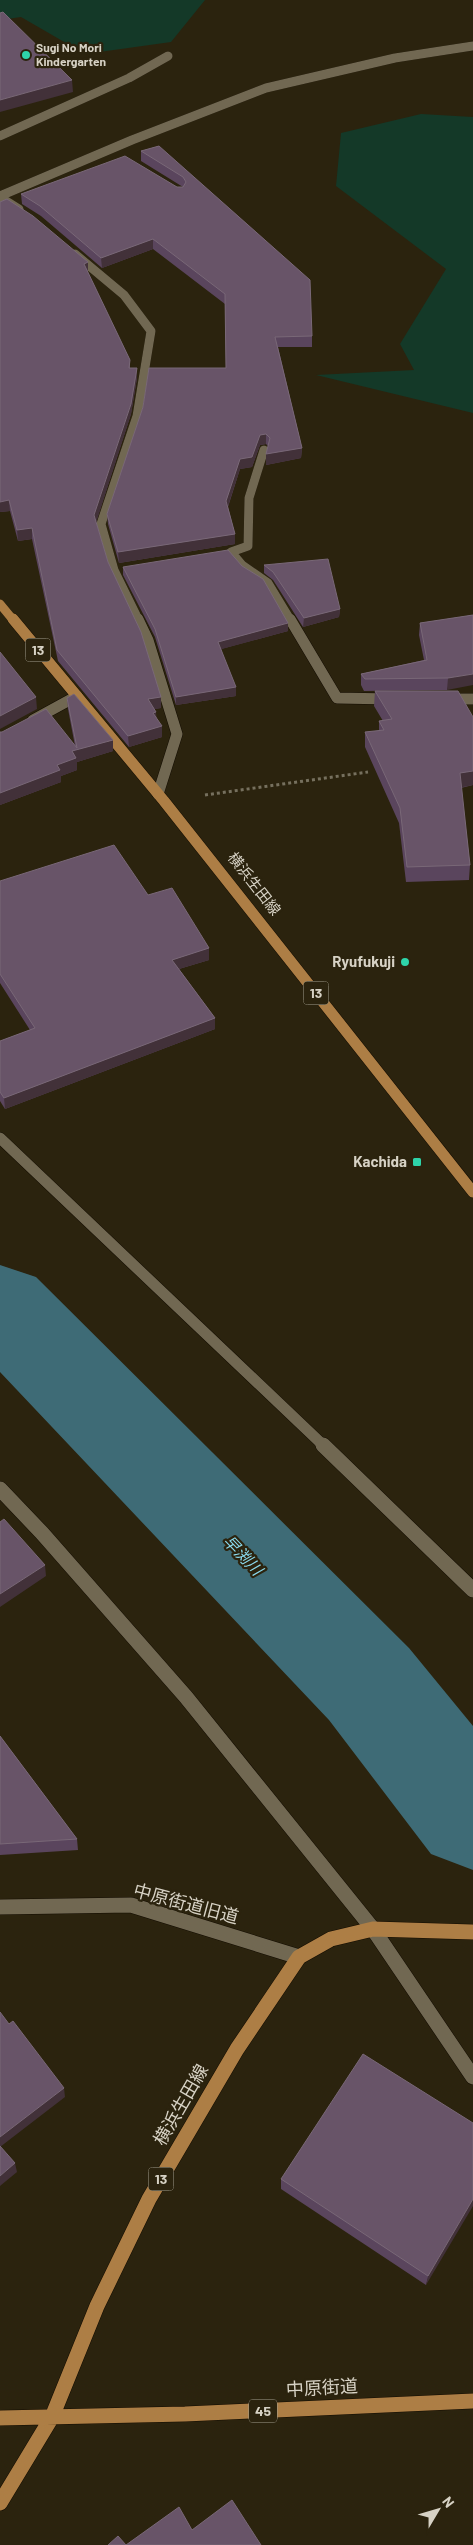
<svg xmlns="http://www.w3.org/2000/svg" width="473" height="2545" font-family="Barlow,'Noto Sans JP',sans-serif">
<style>
.green{fill:#143928}
.lines{fill:none;stroke-linecap:round;stroke-linejoin:round}
.river{fill:#3e6b76;fill-rule:evenodd}
.minor-far2-casing{stroke:#130c00;stroke-width:9}
.minor-far1-casing{stroke:#130c00;stroke-width:12}
.minor-casing{stroke:#130c00;stroke-width:16}
.major-far2-casing{stroke:#130c00;stroke-width:9}
.major-far1-casing{stroke:#130c00;stroke-width:12}
.major-casing{stroke:#130c00;stroke-width:16}
.path{stroke:#76705e;stroke-width:3;stroke-dasharray:3 3;stroke-linecap:butt}
.minor-far2{stroke:#716852;stroke-width:9}
.minor-far1{stroke:#716852;stroke-width:11}
.minor{stroke:#716852;stroke-width:15}
.major-far2{stroke:#ad7e45;stroke-width:9}
.major-far1{stroke:#ad7e45;stroke-width:11}
.major{stroke:#ad7e45;stroke-width:15}
.wall{fill:#5a455d}
.shaded-wall{fill:#423139}
.building{fill:#685468;stroke:#796877}
.poi-dot{fill:#2ed4aa;stroke:#2b230e;stroke-width:2}
.labels{text-anchor:middle;stroke-width:4.5;stroke-linejoin:round;paint-order:stroke}
.far-poi-label{font-size:12px;font-weight:bold;fill:#d7d2c5;stroke:#2b230e;text-anchor:start}
.shield{fill:#2b230e;stroke:#a39e8e;stroke-width:1}
.shield-label{font-size:14px;font-weight:bold;fill:#d7d2c5}
.street-label{font-size:15px;fill:#d7d2c5;stroke:#2b230e}
.poi-label{font-size:15px;font-weight:bold;fill:#d7d2c5;stroke:#2b230e;text-anchor:end}
.water-label{font-size:16px;font-style:italic;fill:#8adaee;stroke:#2b230e}
.near-street-label{font-size:18px;fill:#d7d2c5;stroke:#2b230e}
</style>
<rect width="100%" height="100%" fill="#2b230e"/>
<path class="green" d="M 0,0 L 205,0 L 171,42 L 85,54 L 21,17 L 0,20 Z
M 421,114 L 473,117 L 473,413 L 316,375 L 414,370 L 400,344 L 446,269 L 336,186 L 341,133 Z"/>
<g class="lines">
<path class="river" d="M 0,1265 L 36,1277 L 409,1648 L 473,1726 L 473,1870 L 431,1854 L 329,1720 L 0,1372 Z"/>
<defs>
<path id="minor-far2" d="M 0,136 L 129,78 L 168,56
M 0,196 L 132,140 L 266,88 L 395,58 L 473,46
M 0,197 L 19,209
M 75,254 L 124,295 L 151,331 L 137,416 L 101,524 L 114,570 L 139,621
M 264,450 L 249,498 L 248,546 L 231,552 L 242,565 L 268,583 L 291,621"/>
<path id="minor-far1" d="M 138,619 L 148,640 L 177,734 L 158,794
M 290,619 L 337,698 L 391,699
M 446,699 L 473,699
M 33,720 L 77,696
M 0,1138 L 324,1446"/>
<path id="minor" d="M 323,1445 L 473,1590
M 0,1489 L 42,1533 L 186,1697 L 373,1929 L 473,2077
M 0,1907 L 131,1905 L 299,1957"/>
<path id="major-far2" d="M 0,604 L 14,621"/>
<path id="major-far1" d="M 13,619 L 164,801 L 473,1192"/>
<path id="major" d="M 0,2418 L 185,2414 L 473,2401
M 0,2503 L 52,2417 L 97,2306 L 149,2199 L 237,2049 L 299,1957 L 331,1939 L 373,1929 L 473,1932"/>
</defs>
<use href="#minor-far2" class="minor-far2-casing"/>
<use href="#minor-far1" class="minor-far1-casing"/>
<use href="#minor" class="minor-casing"/>
<use href="#major-far2" class="major-far2-casing"/>
<use href="#major-far1" class="major-far1-casing"/>
<use href="#major" class="major-casing"/>
<path class="path" d="M 205,795 L 368,772"/>
<use href="#minor-far2" class="minor-far2"/>
<use href="#minor-far1" class="minor-far1"/>
<use href="#minor" class="minor"/>
<use href="#major-far2" class="major-far2"/>
<use href="#major-far1" class="major-far1"/>
<use href="#major" class="major"/>
</g>
<path class="wall" d="M 159,146 L 312,336 L 312,347 L 278,347 L 302,448 L 301,458 L 266,465 L 266,454 L 268,446 L 266,444 L 260,445 L 252,467 L 240,469 L 228,507 L 235,534 L 235,544 L 119,563 L 108,524 L 107,514 L 226,368 L 225,304 L 153,249 L 102,268 L 41,216 L 22,204 L 21,194 L 183,187 L 141,161 L 141,151 Z
M 0,202 L 88,262 L 88,273 L 130,360 L 130,368 L 137,368 L 137,378 L 131,414 L 96,522 L 108,562 L 161,708 L 154,709 L 162,737 L 129,747 L 58,661 L 32,539 L 18,541 L 10,511 L 0,512 Z
M 264,565 L 340,609 L 339,617 L 303,627 L 273,580 L 264,573 Z
M 123,567 L 288,631 L 221,649 L 236,696 L 176,705 L 155,637 L 123,575 Z
M 473,615 L 447,690 L 364,691 L 361,685 L 361,674 L 424,660 L 419,635 L 420,623 Z
M 375,691 L 473,717 L 473,785 L 461,788 L 470,865 L 469,880 L 406,882 L 399,823 L 365,747 L 365,732 L 379,731 L 379,721 L 383,721 L 374,706 Z
M 67,698 L 113,751 L 77,762 L 77,770 L 61,776 L 61,782 L 0,805 L 0,732 L 75,746 L 68,709 Z
M 0,881 L 148,895 L 209,948 L 209,960 L 179,969 L 215,1018 L 215,1029 L 5,1109 L 0,1101 L 0,1041 L 30,1030 L 0,983 Z
M 0,1736 L 77,1839 L 78,1850 L 0,1855 Z
M 473,2123 L 426,2285 L 281,2189 L 281,2179 Z"/>
<path class="shaded-wall" d="M 72,80 L 73,92 L 0,112 L 0,100 Z
M 153,239 L 153,249 L 102,268 L 101,258 Z
M 88,262 L 88,273 L 84,274 L 84,264 Z
M 137,368 L 137,378 L 131,414 L 95,526 L 94,515 Z
M 266,434 L 266,444 L 260,445 L 252,467 L 240,469 L 226,512 L 226,501 L 240,459 L 260,435 Z
M 302,448 L 301,458 L 266,465 L 266,454 Z
M 9,500 L 10,511 L 0,512 L 0,502 Z
M 32,528 L 32,539 L 18,541 L 17,530 Z
M 235,534 L 235,544 L 119,563 L 118,552 Z
M 340,609 L 339,617 L 303,627 L 304,618 Z
M 288,623 L 288,631 L 218,650 L 218,642 Z
M 473,674 L 473,685 L 447,690 L 448,678 Z
M 236,687 L 236,696 L 176,705 L 176,697 Z
M 36,697 L 37,709 L 0,729 L 0,716 Z
M 161,697 L 161,708 L 149,710 L 148,699 Z
M 156,712 L 157,723 L 153,713 Z
M 162,726 L 162,737 L 129,747 L 128,736 Z
M 113,740 L 113,751 L 77,762 L 77,770 L 61,776 L 61,782 L 0,805 L 0,793 L 57,765 L 72,751 Z
M 473,771 L 473,785 L 458,788 L 460,773 Z
M 209,948 L 209,960 L 172,971 L 172,960 Z
M 215,1018 L 215,1029 L 5,1109 L 4,1098 Z
M 45,1565 L 46,1576 L 0,1607 L 0,1594 Z
M 64,2088 L 65,2097 L 0,2147 L 0,2137 Z
M 15,2163 L 17,2172 L 0,2186 L 0,2176 Z
M 473,2199 L 473,2206 L 426,2285 L 428,2276 Z"/>
<path class="building" d="M 3,12 L 72,80 L 0,100 L 0,13 Z
M 159,146 L 310,280 L 312,336 L 275,337 L 302,448 L 266,454 L 270,438 L 266,434 L 260,435 L 252,457 L 240,459 L 226,501 L 235,534 L 118,552 L 107,514 L 143,407 L 149,368 L 226,368 L 225,294 L 153,239 L 101,258 L 40,206 L 21,194 L 125,156 L 177,187 L 183,187 L 186,182 L 183,177 L 141,151 Z
M 7,199 L 33,216 L 88,262 L 84,264 L 130,360 L 129,368 L 137,368 L 131,404 L 94,515 L 108,562 L 141,632 L 161,697 L 148,699 L 156,712 L 153,713 L 162,726 L 128,736 L 57,650 L 32,528 L 17,530 L 9,500 L 0,502 L 0,202 Z
M 228,550 L 242,566 L 263,579 L 288,623 L 218,642 L 236,687 L 176,697 L 155,629 L 123,567 Z
M 328,559 L 340,609 L 304,618 L 273,572 L 264,565 Z
M 473,615 L 473,674 L 448,678 L 365,679 L 361,674 L 427,660 L 420,623 Z
M 0,652 L 36,697 L 0,716 Z
M 375,691 L 458,691 L 473,717 L 473,771 L 460,773 L 470,865 L 407,867 L 400,808 L 365,732 L 384,730 L 379,721 L 392,719 Z
M 74,694 L 113,740 L 72,751 L 76,758 L 57,765 L 60,770 L 0,793 L 0,732 L 2,732 L 46,709 L 77,748 L 67,698 Z
M 114,845 L 148,895 L 172,888 L 209,948 L 172,960 L 215,1018 L 4,1098 L 0,1092 L 0,1041 L 35,1028 L 0,974 L 0,881 Z
M 4,1519 L 45,1565 L 0,1594 L 0,1522 Z
M 0,1736 L 77,1839 L 0,1844 Z
M 0,2012 L 9,2024 L 13,2021 L 64,2088 L 0,2137 Z
M 363,2054 L 473,2123 L 473,2199 L 428,2276 L 281,2179 Z
M 0,2146 L 15,2163 L 0,2176 Z
M 232,2500 L 261,2545 L 126,2545 L 179,2507 L 192,2530 Z
M 118,2536 L 126,2545 L 108,2545 Z"/>
<g class="poi-dot">
<circle cx="26" cy="55" r="5"/>
<circle cx="405" cy="962" r="5"/>
<rect x="412" y="1157" width="10" height="10" rx="2.5"/>
</g>
<g class="labels">
<g class="far-poi-label">
<text x="36" y="52">Sugi No Mori<tspan x="36" dy="14">Kindergarten</tspan></text>
</g>
<g class="shield">
<rect x="25.5" y="638.5" width="25" height="23" rx="4"/>
<rect x="303.5" y="981.5" width="25" height="23" rx="4"/>
<rect x="148.5" y="2167.5" width="25" height="23" rx="4"/>
<rect x="249" y="2399.5" width="28" height="23" rx="4"/>
</g>
<g class="shield-label">
<text x="38" y="655">13</text>
<text x="316" y="998">13</text>
<text x="161" y="2184">13</text>
<text x="263" y="2416">45</text>
</g>
<g class="street-label">
<text transform="translate(254 884) rotate(52)" y="5">横浜生田線</text>
</g>
<g class="poi-label">
<text x="395" y="967">Ryufukuji</text>
<text x="407" y="1167">Kachida</text>
</g>
<g class="water-label">
<text transform="translate(243 1555) rotate(46)" y="6">早渕川</text>
</g>
<g class="near-street-label">
<text transform="translate(186 1904) rotate(15)" y="6">中原街道旧道</text>
<text transform="translate(181 2105) rotate(-60)" y="6">横浜生田線</text>
<text transform="translate(322 2388) rotate(-3)" y="6">中原街道</text>
</g>
</g>
<g transform="translate(438 2510) rotate(52)" stroke="#2b230e" stroke-width="4" paint-order="stroke">
<path d="M0-4L9 19L0 12L-9 19Z" fill="#d7d2c5"/>
<text y="-8" font-size="14" font-weight="bold" text-anchor="middle" fill="#d7d2c5">N</text>
</g>
</svg>
